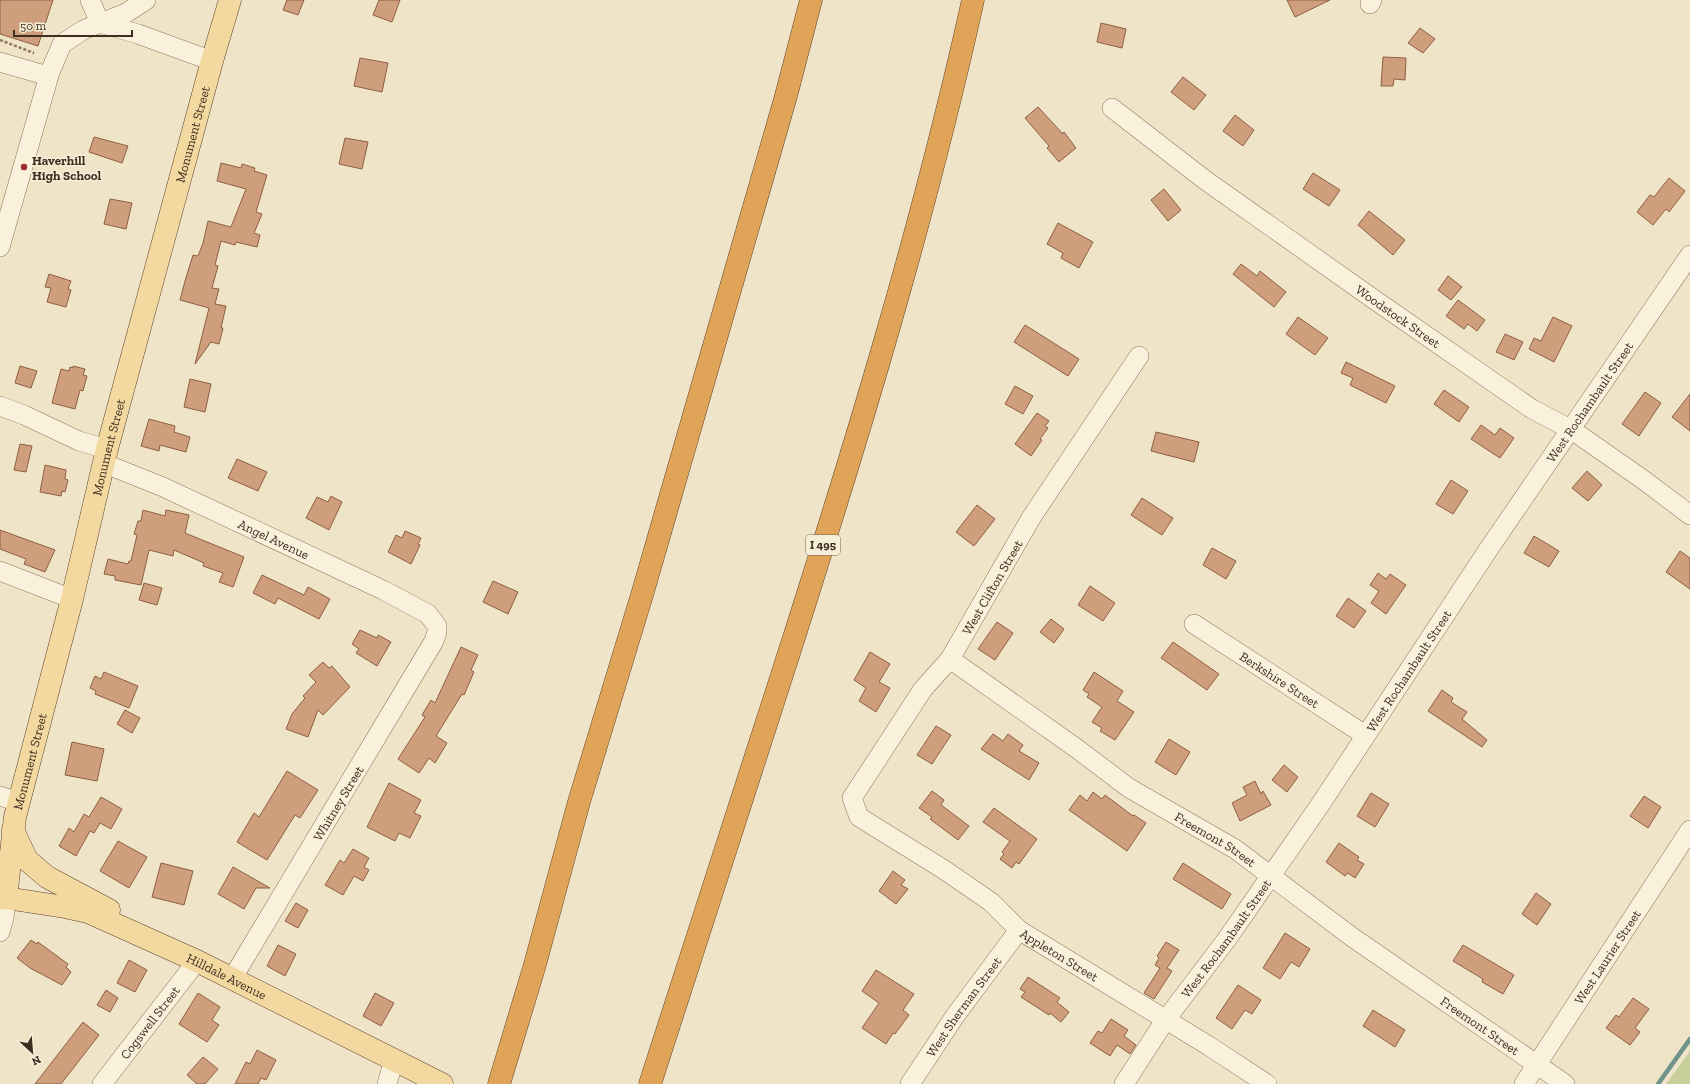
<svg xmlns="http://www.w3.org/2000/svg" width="1690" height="1084" font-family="'Zilla Slab',serif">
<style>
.green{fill:#c9cf9b}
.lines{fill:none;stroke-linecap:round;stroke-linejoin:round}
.stream{stroke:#6f938a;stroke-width:4.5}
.building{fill:#cf9f7d;stroke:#8d5f41}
.minor-casing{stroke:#8d765c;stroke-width:20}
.major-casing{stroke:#5b4430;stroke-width:23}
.highway-casing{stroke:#5b4430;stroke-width:23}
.path{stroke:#8d765c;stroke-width:2.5;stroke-dasharray:3 2;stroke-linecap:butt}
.minor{stroke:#faf1dc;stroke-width:19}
.major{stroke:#f3d9a0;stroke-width:22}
.highway{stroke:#e0a458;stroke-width:22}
.poi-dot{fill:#9e2a2b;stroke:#f7eed8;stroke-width:1.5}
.labels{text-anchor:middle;stroke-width:3;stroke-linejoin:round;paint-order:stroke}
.shield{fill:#f7eed8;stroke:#756857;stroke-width:1}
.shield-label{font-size:12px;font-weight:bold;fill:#3d2e20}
.street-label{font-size:13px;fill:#3d2e20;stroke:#f7eed8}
.poi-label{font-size:13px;font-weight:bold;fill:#3d2e20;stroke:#f7eed8;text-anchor:start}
</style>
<rect width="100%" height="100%" fill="#f0e4c8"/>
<path class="green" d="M 1690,1051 L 1690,1084 L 1666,1084 Z"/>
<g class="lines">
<path class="stream" d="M 1658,1084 L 1690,1039"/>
</g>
<path class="building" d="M 0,0 L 53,0 L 38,46 L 0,34 Z
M 287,0 L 304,0 L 298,15 L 283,10 Z
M 379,0 L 400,0 L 392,22 L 373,15 Z
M 1287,0 L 1330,0 L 1295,17 Z
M 1101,23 L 1126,29 L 1122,48 L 1097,42 Z
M 1420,28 L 1435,39 L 1423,53 L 1408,43 Z
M 1383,57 L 1406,58 L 1405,80 L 1394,79 L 1393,86 L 1381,86 Z
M 360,58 L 388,63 L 382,92 L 354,86 Z
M 1183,77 L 1206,95 L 1194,110 L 1171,92 Z
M 1038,107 L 1063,134 L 1064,132 L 1076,148 L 1059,162 L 1047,148 L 1049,146 L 1025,118 Z
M 1235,115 L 1254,130 L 1243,146 L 1223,131 Z
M 94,137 L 128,146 L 122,163 L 89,152 Z
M 345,138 L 368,142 L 362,169 L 339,164 Z
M 221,163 L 241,168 L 242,164 L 255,168 L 254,171 L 267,175 L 256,212 L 262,214 L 254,233 L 260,235 L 257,247 L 236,242 L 235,245 L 221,241 L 215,265 L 218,266 L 212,288 L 219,289 L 215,304 L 226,306 L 221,328 L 223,328 L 219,344 L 211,342 L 195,364 L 209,308 L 180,300 L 185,281 L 193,255 L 198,256 L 203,243 L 208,221 L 231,227 L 246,189 L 217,181 Z
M 1313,173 L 1340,190 L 1329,206 L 1303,189 Z
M 1669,178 L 1685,191 L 1669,212 L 1666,209 L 1653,225 L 1637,212 L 1650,195 L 1654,197 Z
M 1164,189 L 1181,210 L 1168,221 L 1151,200 Z
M 110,199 L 132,203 L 126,229 L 104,224 Z
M 1369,211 L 1405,240 L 1393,255 L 1358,225 Z
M 1058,223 L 1093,242 L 1079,268 L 1061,258 L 1063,253 L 1047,244 Z
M 1241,264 L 1257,276 L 1260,271 L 1286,292 L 1274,307 L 1233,274 Z
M 49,274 L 71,281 L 68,289 L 71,290 L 66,307 L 47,302 L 51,288 L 45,287 Z
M 1448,276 L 1462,287 L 1451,300 L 1438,290 Z
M 1458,300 L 1485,320 L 1477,331 L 1468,324 L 1464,329 L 1446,316 Z
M 1298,317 L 1328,338 L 1315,355 L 1286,334 Z
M 1553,317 L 1572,326 L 1554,362 L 1529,349 L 1534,338 L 1541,341 Z
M 1025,325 L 1079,359 L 1068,376 L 1014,342 Z
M 1505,334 L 1523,342 L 1514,360 L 1496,352 Z
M 1346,362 L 1395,386 L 1386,403 L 1350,385 L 1353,378 L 1341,373 Z
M 20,366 L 37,371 L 31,388 L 15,383 Z
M 73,366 L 85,369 L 83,375 L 87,376 L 83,391 L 80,390 L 75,409 L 52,403 L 61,369 L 69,371 L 70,367 L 73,368 Z
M 190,379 L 211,384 L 205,412 L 184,407 Z
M 1015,386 L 1033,396 L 1023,414 L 1005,404 Z
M 1444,390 L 1469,407 L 1459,422 L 1434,404 Z
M 1645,392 L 1661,403 L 1639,436 L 1622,424 Z
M 1690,394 L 1690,431 L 1672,417 Z
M 1037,413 L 1049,421 L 1045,426 L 1048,428 L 1040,439 L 1042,440 L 1031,456 L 1015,444 Z
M 149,419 L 175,426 L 174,432 L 190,437 L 186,452 L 160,445 L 159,451 L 141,446 Z
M 1481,425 L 1495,435 L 1500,428 L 1514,438 L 1500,458 L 1471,439 Z
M 1156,432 L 1199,442 L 1194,462 L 1151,451 Z
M 20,444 L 32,446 L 26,472 L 14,470 Z
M 237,459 L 267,472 L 258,491 L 228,478 Z
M 45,465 L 66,470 L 65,479 L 68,480 L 65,492 L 62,491 L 61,496 L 40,492 Z
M 1587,471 L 1602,485 L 1588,501 L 1572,488 Z
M 1451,480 L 1468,491 L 1453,514 L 1436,504 Z
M 331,496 L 342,502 L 329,530 L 306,518 L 317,497 L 328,502 Z
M 1142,498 L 1173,518 L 1162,535 L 1131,515 Z
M 977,505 L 995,519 L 974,546 L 956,532 Z
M 143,510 L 165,516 L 166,510 L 189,515 L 185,533 L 244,557 L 233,587 L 219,582 L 223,573 L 203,566 L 204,563 L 174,550 L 173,556 L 149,550 L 141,585 L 115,580 L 115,576 L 104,574 L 108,559 L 128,564 L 129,561 L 131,561 L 137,535 L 134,534 L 138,521 L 141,521 Z
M 0,530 L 55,550 L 45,572 L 24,564 L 26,559 L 0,549 Z
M 405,531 L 421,538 L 418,544 L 420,545 L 411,564 L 388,552 L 396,535 L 402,538 Z
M 1534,536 L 1559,551 L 1549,567 L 1524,553 Z
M 1212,548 L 1236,561 L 1226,579 L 1203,565 Z
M 1680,551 L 1690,558 L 1690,589 L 1666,572 Z
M 1378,573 L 1386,579 L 1390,574 L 1406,585 L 1386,614 L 1371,603 L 1379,591 L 1370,585 Z
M 262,575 L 304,595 L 308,587 L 330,599 L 319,619 L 278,598 L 275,604 L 253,593 Z
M 493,581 L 518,592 L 508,614 L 483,602 Z
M 144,583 L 162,588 L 157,605 L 139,600 Z
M 1090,586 L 1115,603 L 1103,621 L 1078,605 Z
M 1348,598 L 1366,611 L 1354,628 L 1336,616 Z
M 1051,619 L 1064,629 L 1054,643 L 1040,632 Z
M 997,622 L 1013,633 L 995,660 L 978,649 Z
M 360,630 L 377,638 L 378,635 L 391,642 L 377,666 L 356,653 L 359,649 L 352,644 Z
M 1173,642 L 1219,674 L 1207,690 L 1161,658 Z
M 461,647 L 478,655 L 471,670 L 474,672 L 464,695 L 462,694 L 436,736 L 447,743 L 435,763 L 429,758 L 419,773 L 398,759 L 425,717 L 422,715 L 431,700 L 435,703 Z
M 870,652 L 890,664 L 879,682 L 890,688 L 876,712 L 859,701 L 866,688 L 854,680 Z
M 323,662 L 329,668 L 332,666 L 350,687 L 323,715 L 318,710 L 308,737 L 286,729 L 292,714 L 305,698 L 303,696 L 316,682 L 309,675 Z
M 104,672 L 138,686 L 129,708 L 95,694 L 96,691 L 90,688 L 95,676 L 101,679 Z
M 1094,672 L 1123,691 L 1117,701 L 1134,712 L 1115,740 L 1100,731 L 1102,728 L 1092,722 L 1102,707 L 1087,697 L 1089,694 L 1083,690 Z
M 1442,690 L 1453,698 L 1451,702 L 1467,712 L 1462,719 L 1487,740 L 1482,747 L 1428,711 Z
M 125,710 L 140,718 L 132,733 L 117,724 Z
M 936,726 L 951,735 L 932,764 L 917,755 Z
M 993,734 L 1003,741 L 1008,734 L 1023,745 L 1019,751 L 1039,763 L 1029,780 L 981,749 Z
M 1169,739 L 1190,752 L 1176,775 L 1155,762 Z
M 72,742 L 104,749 L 97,781 L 65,775 Z
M 1284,765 L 1298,777 L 1287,792 L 1272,780 Z
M 287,771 L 318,790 L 300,818 L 295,815 L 267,860 L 237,842 L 254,813 L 259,817 Z
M 1255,781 L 1261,794 L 1263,791 L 1271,805 L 1240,821 L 1232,803 L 1247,795 L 1243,787 Z
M 389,783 L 421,800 L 414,813 L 421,816 L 410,838 L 399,833 L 395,841 L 367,827 Z
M 932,791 L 944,800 L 941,805 L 969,826 L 958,840 L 930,819 L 932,817 L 919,808 Z
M 1093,792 L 1102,799 L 1105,795 L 1133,816 L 1134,815 L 1146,823 L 1127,851 L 1069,810 L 1080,795 L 1087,801 Z
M 1371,793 L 1389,804 L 1375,827 L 1357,816 Z
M 1644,796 L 1661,807 L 1648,828 L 1630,816 Z
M 101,797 L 122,809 L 111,829 L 100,823 L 94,833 L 90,831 L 76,856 L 59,846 L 69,828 L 74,832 L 84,814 L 89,817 Z
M 994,808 L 1037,839 L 1019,864 L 1016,862 L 1012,868 L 1000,859 L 1004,854 L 1002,852 L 1010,841 L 983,822 Z
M 118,841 L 147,857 L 129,888 L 100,871 Z
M 1339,843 L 1359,857 L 1357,860 L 1364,864 L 1355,878 L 1348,873 L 1345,876 L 1326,862 Z
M 353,849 L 369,858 L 364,867 L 369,870 L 363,881 L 354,876 L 343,895 L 325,885 L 340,860 L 344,863 Z
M 161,863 L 193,871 L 184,905 L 152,897 Z
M 1183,863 L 1231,894 L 1222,909 L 1173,879 Z
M 233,867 L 270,888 L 256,888 L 244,909 L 218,894 Z
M 893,871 L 905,880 L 901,885 L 908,889 L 896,904 L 879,891 Z
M 1536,893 L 1551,904 L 1537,925 L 1522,914 Z
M 296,903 L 308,910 L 298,928 L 285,921 Z
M 1285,933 L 1310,949 L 1299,967 L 1291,962 L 1280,979 L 1263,968 Z
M 31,940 L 37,944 L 38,942 L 68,964 L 66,967 L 71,972 L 62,985 L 30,968 L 17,958 Z
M 1166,942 L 1179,950 L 1167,968 L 1172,971 L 1154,999 L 1144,993 L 1160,968 L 1155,965 L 1159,958 L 1157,956 Z
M 278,945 L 296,954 L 285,976 L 267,966 Z
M 1463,945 L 1514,975 L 1503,994 L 1482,982 L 1483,979 L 1453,961 Z
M 129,960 L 147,970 L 135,992 L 117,983 Z
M 876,970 L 914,994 L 903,1010 L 909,1015 L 895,1034 L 893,1033 L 886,1044 L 862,1028 L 879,1003 L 862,991 Z
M 1028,977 L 1060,998 L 1057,1002 L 1069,1012 L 1061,1022 L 1050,1013 L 1049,1015 L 1021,997 L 1025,992 L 1020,989 Z
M 1238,985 L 1261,1000 L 1252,1014 L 1245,1010 L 1232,1029 L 1216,1018 Z
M 106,990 L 118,998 L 110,1012 L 97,1005 Z
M 198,993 L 220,1007 L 212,1020 L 219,1025 L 207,1042 L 179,1024 Z
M 375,993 L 394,1003 L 381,1026 L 363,1016 Z
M 1633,998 L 1649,1009 L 1635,1028 L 1640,1032 L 1630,1045 L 1606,1028 L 1616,1015 L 1619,1017 Z
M 1373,1010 L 1405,1030 L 1395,1047 L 1363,1026 Z
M 1111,1019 L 1128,1030 L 1124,1036 L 1136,1045 L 1130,1054 L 1117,1045 L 1110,1056 L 1090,1043 L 1098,1031 L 1102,1033 Z
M 83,1022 L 99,1035 L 61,1084 L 35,1084 Z
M 257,1050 L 276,1060 L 266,1080 L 261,1078 L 258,1084 L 235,1084 L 246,1062 L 250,1064 Z
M 203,1057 L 218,1069 L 205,1084 L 197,1084 L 187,1075 Z"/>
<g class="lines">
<defs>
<g id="minor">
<path d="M 90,0 L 100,23 L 126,13 L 146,0"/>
<path d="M 1370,4 L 1372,0"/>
<path d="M 0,62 L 48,76"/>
<path id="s1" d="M 1112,108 L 1205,180 L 1372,298 L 1532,409 L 1572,430 L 1645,481 L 1690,515"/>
<path d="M 0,247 L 50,72 L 62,44 L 83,30 L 100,23 L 138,34 L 212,61"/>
<path id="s2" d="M 1139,356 L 1031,518 L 950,659 L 923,689 L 852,798 L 859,817 L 943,869 L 991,902 L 1019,930 L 1209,1046 L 1267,1084"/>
<path d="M 0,406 L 24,415 L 79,441 L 107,449"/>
<path id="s3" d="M 103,463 L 163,487 L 383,590 L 428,614 L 437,626 L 437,632 L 434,641 L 232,979"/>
<path d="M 0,571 L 72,599"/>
<path id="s4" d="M 1194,624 L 1365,735"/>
<path id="s5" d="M 950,659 L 1076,748 L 1129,788 L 1235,849 L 1352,937 L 1565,1084"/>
<path d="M 0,796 L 18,802"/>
<path d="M 0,932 L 4,918 L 6,898"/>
<path id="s6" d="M 102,1084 L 197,961"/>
<path d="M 387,1084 L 394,1060"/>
<path id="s7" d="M 910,1084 L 955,1016 L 1019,930"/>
<path id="s8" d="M 1124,1084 L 1164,1022 L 1227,939 L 1320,805 L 1488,550 L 1690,255"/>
<path id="s9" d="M 1524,1084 L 1690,830"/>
</g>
<g id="major">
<path d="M 13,830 L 27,860 L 47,877 L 109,910"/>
<path id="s10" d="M 6,898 L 15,817 L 72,599 L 107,449 L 212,61 L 230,0"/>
<path id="s11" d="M 0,899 L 6,898 L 65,907 L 88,912 L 197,961 L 442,1084"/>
</g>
<path id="highway" d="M 499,1084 L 534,968 L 579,802 L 642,595 L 786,96 L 811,0
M 650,1084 C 694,949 737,813 781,678 C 853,454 922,230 973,0"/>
</defs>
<use href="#minor" class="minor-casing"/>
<use href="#major" class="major-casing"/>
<use href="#highway" class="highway-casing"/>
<path class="path" d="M 0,40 L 34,53"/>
<use href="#minor" class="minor"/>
<use href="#major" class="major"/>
<use href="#highway" class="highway"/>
</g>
<circle class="poi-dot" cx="24" cy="167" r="4"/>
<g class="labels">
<rect class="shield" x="806" y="535" width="34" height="20" rx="3"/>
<g class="shield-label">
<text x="823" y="549">I 495</text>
</g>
<g class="street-label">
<text dy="5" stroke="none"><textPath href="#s10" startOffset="787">Monument Street</textPath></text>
<text dy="5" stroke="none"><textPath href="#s1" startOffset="354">Woodstock Street</textPath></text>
<text dy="5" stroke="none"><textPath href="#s8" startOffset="826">West Rochambault Street</textPath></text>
<text dy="5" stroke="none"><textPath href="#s10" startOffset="463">Monument Street</textPath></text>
<text dy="5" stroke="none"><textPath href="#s3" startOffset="187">Angel Avenue</textPath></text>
<text transform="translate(992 587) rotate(-60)" y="5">West Clifton Street</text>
<text dy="5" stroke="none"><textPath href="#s8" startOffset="502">West Rochambault Street</textPath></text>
<text dy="5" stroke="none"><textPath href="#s4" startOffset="102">Berkshire Street</textPath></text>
<text dy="5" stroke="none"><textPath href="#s10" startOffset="139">Monument Street</textPath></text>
<text transform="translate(338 803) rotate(-59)" y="5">Whitney Street</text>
<text dy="5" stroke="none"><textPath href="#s5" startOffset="321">Freemont Street</textPath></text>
<text dy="5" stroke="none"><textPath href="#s8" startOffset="178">West Rochambault Street</textPath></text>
<text dy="5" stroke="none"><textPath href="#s2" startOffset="792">Appleton Street</textPath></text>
<text dy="5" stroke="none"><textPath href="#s9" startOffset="152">West Laurier Street</textPath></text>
<text dy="5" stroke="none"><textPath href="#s11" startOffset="242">Hilldale Avenue</textPath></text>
<text dy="5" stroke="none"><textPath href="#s7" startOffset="94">West Sherman Street</textPath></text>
<text dy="5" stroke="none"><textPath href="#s6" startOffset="78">Cogswell Street</textPath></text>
<text dy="5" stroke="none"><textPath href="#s5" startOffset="645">Freemont Street</textPath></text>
</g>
<g class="poi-label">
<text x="32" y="165">Haverhill<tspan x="32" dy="15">High School</tspan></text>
</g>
</g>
<g transform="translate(32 1052) rotate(154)" stroke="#f7eed8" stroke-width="3" paint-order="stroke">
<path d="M0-3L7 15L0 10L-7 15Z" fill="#3d2e20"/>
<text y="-6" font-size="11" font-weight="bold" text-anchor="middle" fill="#3d2e20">N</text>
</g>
<path d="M14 30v6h118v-6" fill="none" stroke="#3d2e20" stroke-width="2"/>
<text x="20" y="30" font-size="12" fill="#3d2e20" stroke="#f7eed8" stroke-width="3" paint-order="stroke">50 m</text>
</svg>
